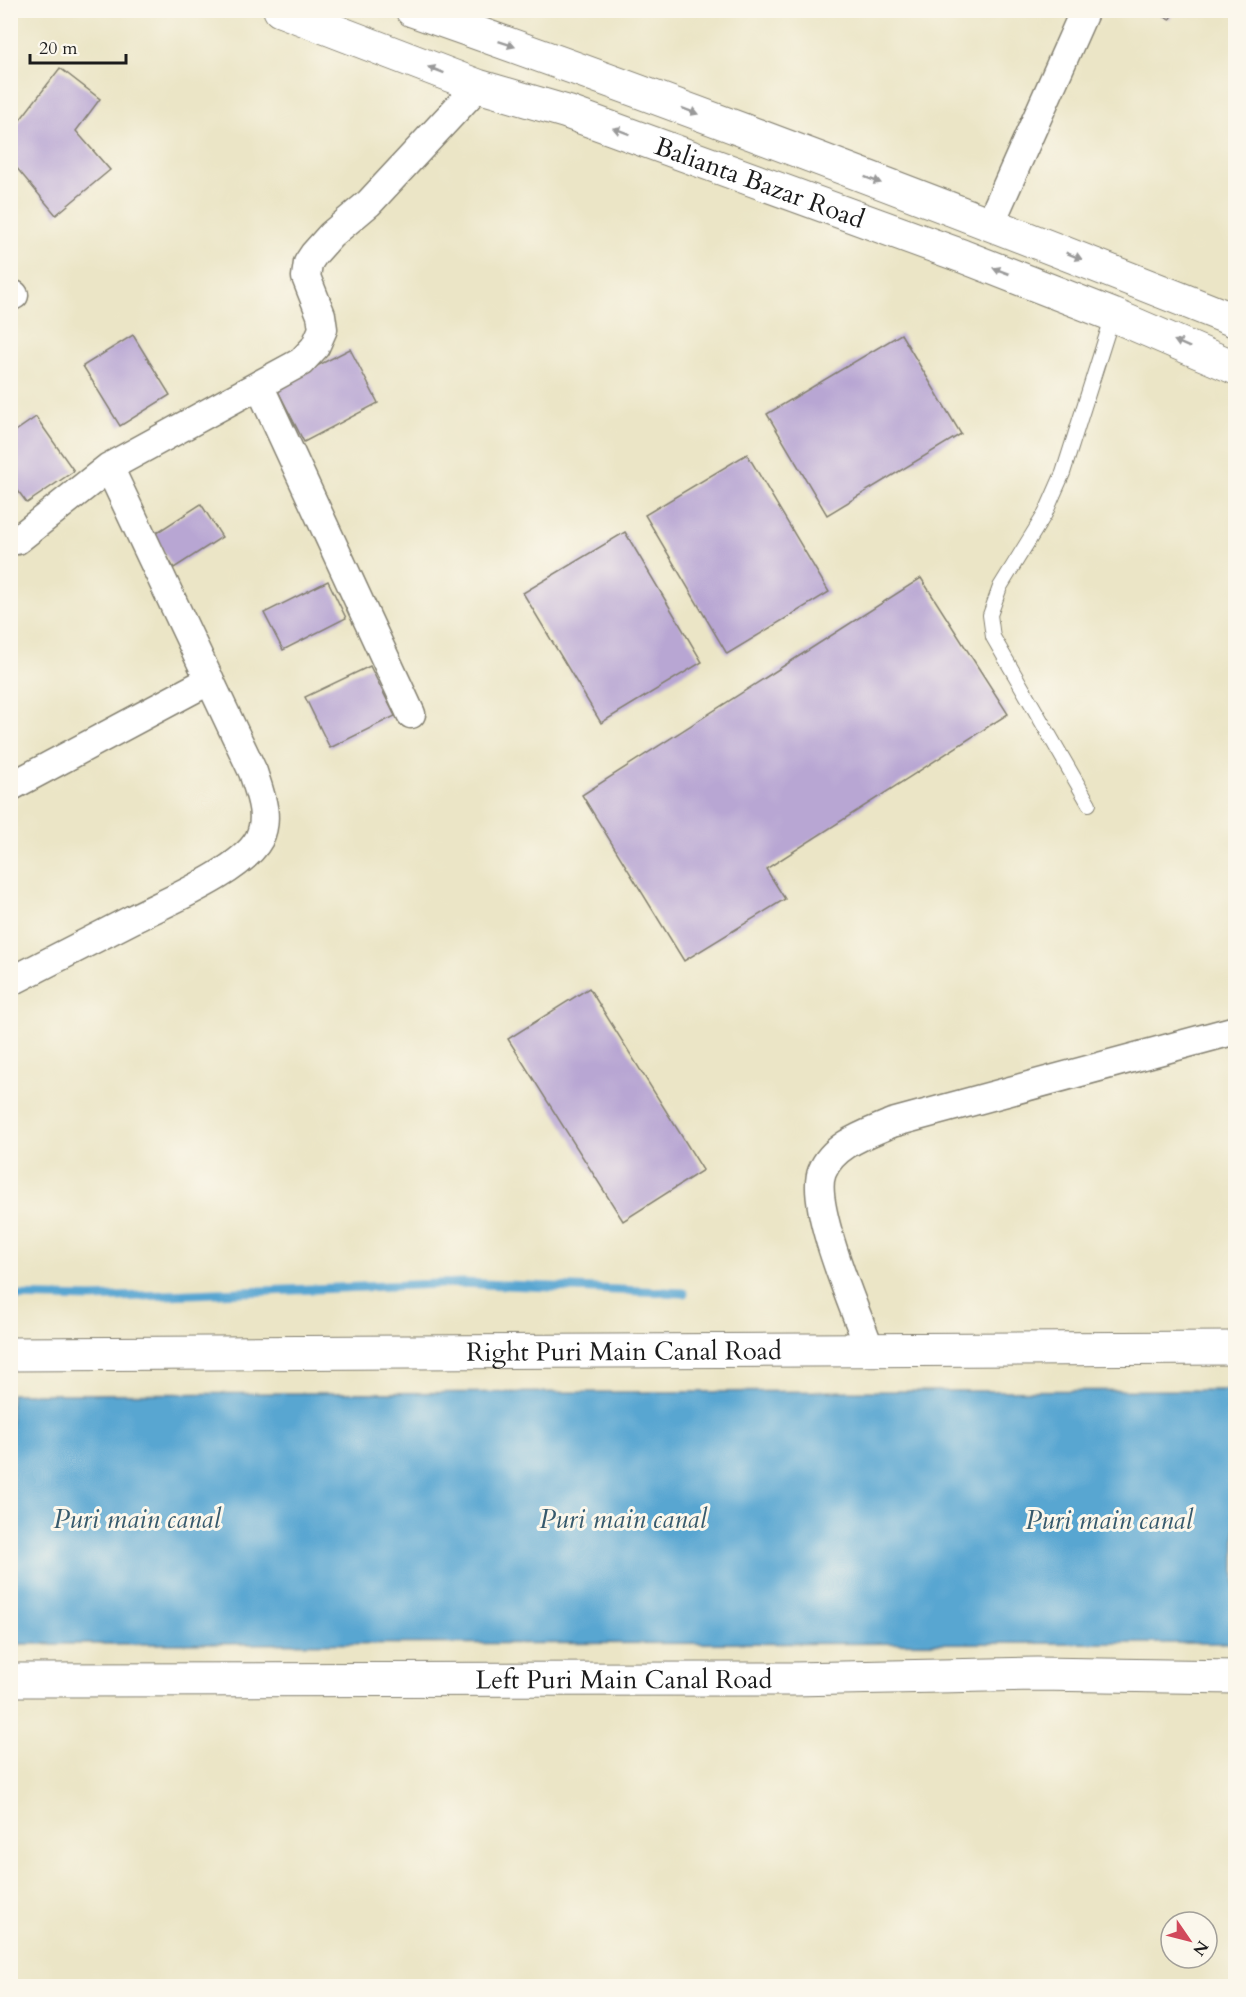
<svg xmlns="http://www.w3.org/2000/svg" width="1246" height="1997" font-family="Cardo,serif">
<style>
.water{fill:#58a6d1;stroke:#3a6176;stroke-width:1.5}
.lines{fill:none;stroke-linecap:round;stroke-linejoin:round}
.stream{stroke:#58a6d1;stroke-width:9}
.building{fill:#b8a6d3}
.service-casing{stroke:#848071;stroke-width:16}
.minor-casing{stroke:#848071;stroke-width:31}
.tertiary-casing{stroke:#848071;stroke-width:35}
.service{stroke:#fff;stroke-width:14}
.minor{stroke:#fff;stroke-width:28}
.tertiary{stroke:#fff;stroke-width:33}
.oneway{fill:#999}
.labels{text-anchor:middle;stroke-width:6;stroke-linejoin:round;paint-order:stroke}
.street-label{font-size:26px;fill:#1c1c1c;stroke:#fbf7ec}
.water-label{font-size:27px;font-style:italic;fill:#375a6d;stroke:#fbf7ec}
</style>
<rect width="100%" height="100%" fill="#fbf7ec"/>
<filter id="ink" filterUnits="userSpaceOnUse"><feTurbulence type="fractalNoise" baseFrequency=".0167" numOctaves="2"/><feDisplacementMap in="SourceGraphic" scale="12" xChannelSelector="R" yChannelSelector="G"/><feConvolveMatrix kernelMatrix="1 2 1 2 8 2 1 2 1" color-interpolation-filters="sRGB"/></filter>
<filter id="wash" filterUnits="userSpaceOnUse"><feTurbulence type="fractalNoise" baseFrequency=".008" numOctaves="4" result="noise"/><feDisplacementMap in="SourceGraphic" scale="24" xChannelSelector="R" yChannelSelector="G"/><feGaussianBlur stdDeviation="1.35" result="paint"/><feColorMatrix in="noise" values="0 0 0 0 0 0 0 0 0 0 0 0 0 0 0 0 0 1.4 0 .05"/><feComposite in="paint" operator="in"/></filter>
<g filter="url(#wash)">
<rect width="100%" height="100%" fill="#ebe5c6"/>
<path class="water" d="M 1235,1390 L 1235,1643 L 11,1644 L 11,1394 Z"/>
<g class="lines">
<path class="stream" d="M 10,1296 L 92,1298 L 462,1283 L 684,1293"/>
</g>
<g id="blocks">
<path class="building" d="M 1148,10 L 1174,10 L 1170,19 Z
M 60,68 L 100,99 L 76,131 L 110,170 L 56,215 L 10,160 L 10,133 Z
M 901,334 L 961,434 L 827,515 L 767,414 Z
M 133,335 L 170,395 L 120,426 L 83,366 Z
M 350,349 L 378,403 L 304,442 L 276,387 Z
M 36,417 L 74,471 L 27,503 L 10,480 L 10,435 Z
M 747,454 L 829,592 L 727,654 L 645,515 Z
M 201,504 L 222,537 L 174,568 L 153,535 Z
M 625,532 L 702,662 L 601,723 L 523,593 Z
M 921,578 L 1008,714 L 766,869 L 785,899 L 684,961 L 582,795 Z
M 328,581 L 346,618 L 283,650 L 264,613 Z
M 370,666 L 395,716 L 330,748 L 305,697 Z
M 589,988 L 703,1170 L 623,1221 L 508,1039 Z"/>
</g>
</g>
<g filter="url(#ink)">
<use href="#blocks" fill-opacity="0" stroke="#848071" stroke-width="1.5"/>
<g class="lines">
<defs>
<path id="service" d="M 1089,804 L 993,637 L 990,615 L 1000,587 L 1045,514 L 1063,473 L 1113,315"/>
<path id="minor" d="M 990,224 L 1085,10
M 10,297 L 14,295
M 259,385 L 411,714
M 17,540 L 109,467 L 301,362 L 315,347 L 323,329 L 321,315 L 306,277 L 308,263 L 314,254 L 331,235 L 369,203 L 478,86
M 10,787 L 210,680
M 10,982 C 51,961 92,940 133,919 C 166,902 242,871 259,839 C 270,817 260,794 253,772 L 109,467
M 870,1350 C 857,1314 809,1205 822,1172 C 833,1144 867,1134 892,1123 L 1236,1030"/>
<g id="tertiary">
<path id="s1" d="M 280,10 L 478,86 L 567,112 L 962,256 L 1113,315 L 1236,368"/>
<path d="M 412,10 C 689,107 963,212 1236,321"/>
<path id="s2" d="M 10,1354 L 1236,1348"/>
<path id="s3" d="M 10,1680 L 793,1679 L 1037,1674 L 1236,1677"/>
</g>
</defs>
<use href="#service" class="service-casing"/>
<use href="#minor" class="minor-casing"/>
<use href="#tertiary" class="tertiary-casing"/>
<use href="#service" class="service"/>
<use href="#minor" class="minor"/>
<use href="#tertiary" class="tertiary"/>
</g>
<defs><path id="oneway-solid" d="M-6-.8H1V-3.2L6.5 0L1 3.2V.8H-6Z" transform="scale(1.5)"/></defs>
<g class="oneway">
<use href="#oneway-solid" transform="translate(507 44) rotate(19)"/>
<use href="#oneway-solid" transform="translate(436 70) rotate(-159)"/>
<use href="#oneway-solid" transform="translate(690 111) rotate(21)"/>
<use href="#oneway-solid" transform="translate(621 131) rotate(-160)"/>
<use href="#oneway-solid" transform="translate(873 180) rotate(21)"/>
<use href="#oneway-solid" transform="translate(1074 256) rotate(22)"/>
<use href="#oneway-solid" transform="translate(1001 271) rotate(-159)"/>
<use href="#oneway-solid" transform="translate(1182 344) rotate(-156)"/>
</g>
</g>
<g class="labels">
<g class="street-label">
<text dy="9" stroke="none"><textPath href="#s1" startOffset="510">Balianta Bazar Road</textPath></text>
<text dy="9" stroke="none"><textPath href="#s2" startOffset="614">Right Puri Main Canal Road</textPath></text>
<text dy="9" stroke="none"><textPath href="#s3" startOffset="614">Left Puri Main Canal Road</textPath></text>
</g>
<g class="water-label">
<text x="137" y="1528">Puri main canal</text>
<text x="623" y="1528">Puri main canal</text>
<text x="1109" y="1529">Puri main canal</text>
</g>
</g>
<rect width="1246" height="1997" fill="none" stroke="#fbf7ec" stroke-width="36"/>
<g transform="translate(1189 1940) rotate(125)"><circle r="28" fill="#fbf7ec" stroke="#a29f99" stroke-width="1.5"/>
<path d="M0-4.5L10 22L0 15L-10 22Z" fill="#d1495b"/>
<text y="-9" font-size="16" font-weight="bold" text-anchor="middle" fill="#1c1c1c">N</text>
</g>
<path d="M30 54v9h96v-9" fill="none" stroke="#1c1c1c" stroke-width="3"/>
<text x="39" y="54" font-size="18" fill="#1c1c1c" stroke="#fbf7ec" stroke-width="4.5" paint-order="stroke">20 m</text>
</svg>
